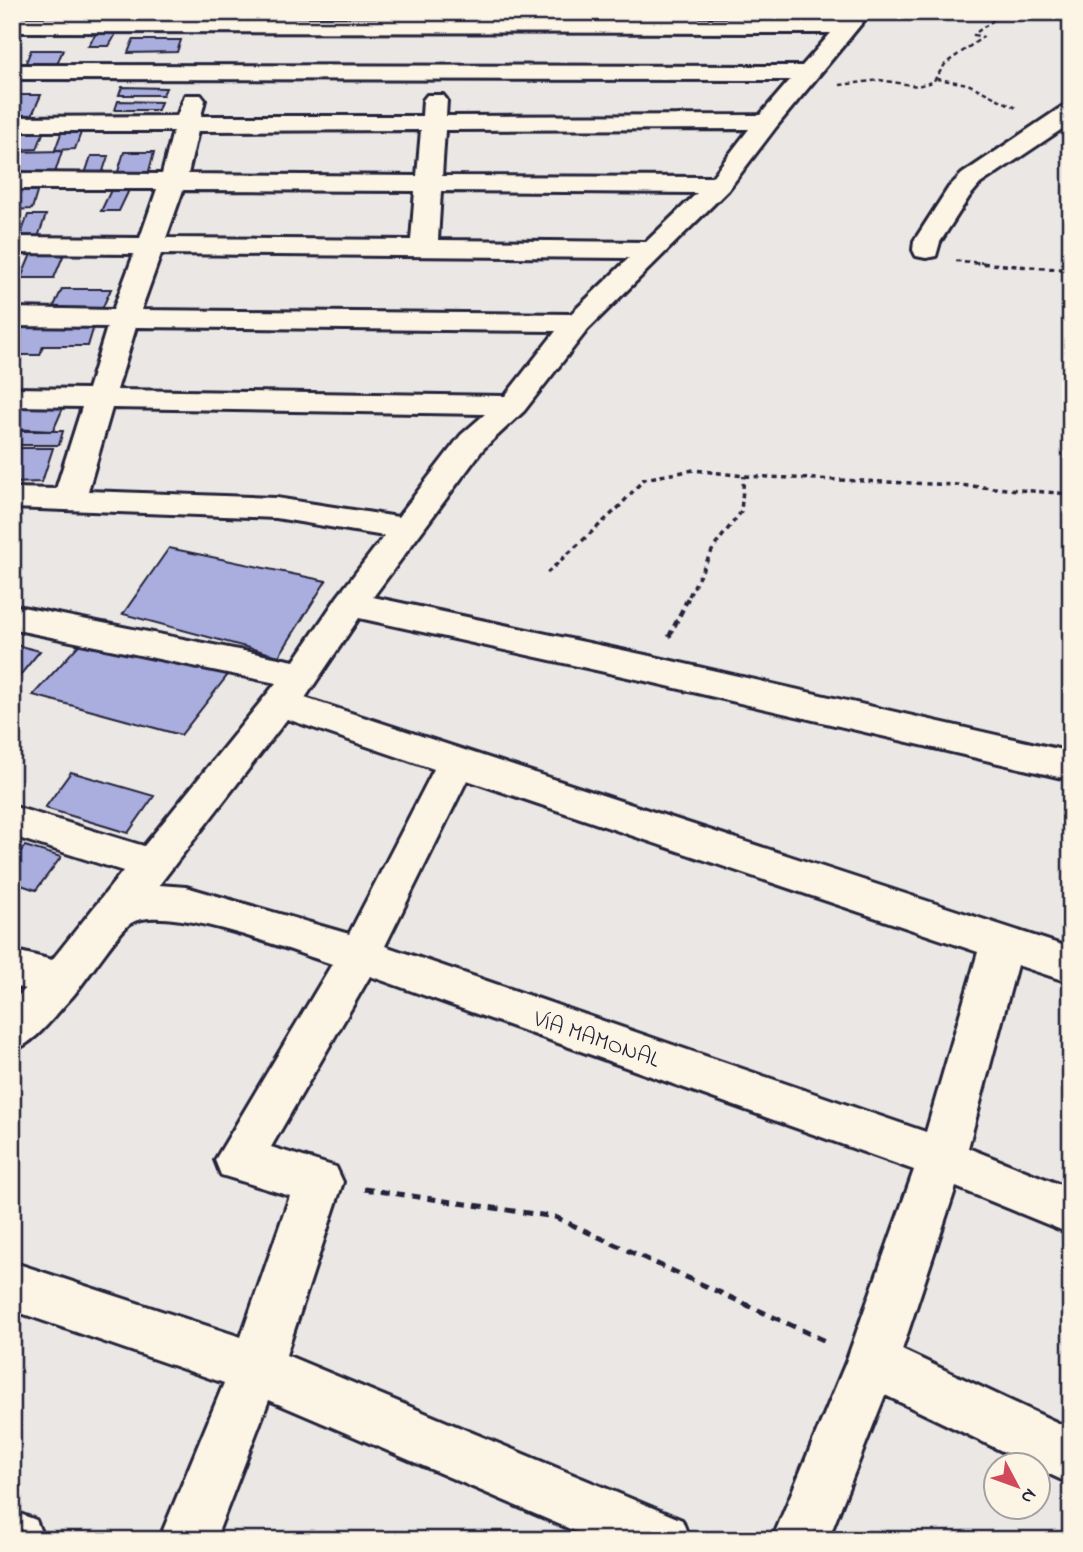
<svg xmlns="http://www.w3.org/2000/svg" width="1083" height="1552" font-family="'Indie Flower',sans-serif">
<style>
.building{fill:#a9aedf;stroke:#22223b;stroke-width:2}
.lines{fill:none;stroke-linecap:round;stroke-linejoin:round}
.minor-casing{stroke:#22223b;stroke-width:6}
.path-far3{stroke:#22223b;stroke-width:2.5;stroke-dasharray:4.5 3.5;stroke-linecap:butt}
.path-far2{stroke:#22223b;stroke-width:3.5;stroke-dasharray:5 4.5;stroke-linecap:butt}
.path-far1{stroke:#22223b;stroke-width:4.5;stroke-dasharray:7 5;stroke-linecap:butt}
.path{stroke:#22223b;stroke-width:5;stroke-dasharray:9 7;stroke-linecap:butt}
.minor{fill:#fcf5e5;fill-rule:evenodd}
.labels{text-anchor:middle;stroke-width:7;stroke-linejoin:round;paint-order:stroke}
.street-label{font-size:23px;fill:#22223b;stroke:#fcf5e5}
</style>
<rect width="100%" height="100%" fill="#ebe7e4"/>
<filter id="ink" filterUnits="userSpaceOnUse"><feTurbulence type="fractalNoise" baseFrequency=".0143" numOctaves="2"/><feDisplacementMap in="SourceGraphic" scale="14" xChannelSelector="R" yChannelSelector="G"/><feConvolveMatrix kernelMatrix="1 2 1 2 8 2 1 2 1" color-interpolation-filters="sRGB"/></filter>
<g filter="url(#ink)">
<path class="building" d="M 109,12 L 139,12 L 138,23 L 107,24 Z
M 97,32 L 117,32 L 109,46 L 88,46 Z
M 133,40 L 181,40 L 177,52 L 128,53 Z
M 31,50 L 63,50 L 57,64 L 25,65 Z
M 122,87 L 166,88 L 163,95 L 119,95 Z
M 17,95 L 41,95 L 32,115 L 12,115 L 12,105 Z
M 118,101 L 161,102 L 158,110 L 115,110 Z
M 83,127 L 75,149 L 55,150 L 63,128 Z
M 45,128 L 37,149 L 12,150 L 14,129 Z
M 62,151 L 54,176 L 12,178 L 14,152 Z
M 124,152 L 154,152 L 148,175 L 117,175 Z
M 91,156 L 108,156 L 102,174 L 85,174 Z
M 112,188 L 130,188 L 119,211 L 101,211 Z
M 38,189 L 32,209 L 12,210 L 17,190 Z
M 28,215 L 46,215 L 38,237 L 20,237 Z
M 31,254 L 64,254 L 54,278 L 21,278 Z
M 62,289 L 111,289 L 102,309 L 53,308 Z
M 12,326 L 94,326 L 88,346 L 43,346 L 40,355 L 12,355 Z
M 13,406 L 63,408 L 53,431 L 12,429 Z
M 12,431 L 63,431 L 59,445 L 12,445 Z
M 12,448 L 53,448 L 42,482 L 12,483 Z
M 169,548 L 326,581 L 279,656 L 123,614 Z
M 85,638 L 230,672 L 181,735 L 33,695 Z
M 12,644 L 40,651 L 12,685 Z
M 71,772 L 154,796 L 128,833 L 45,808 Z
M 25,846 L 61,857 L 36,890 L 12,882 L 12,861 Z"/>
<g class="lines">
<defs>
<path id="minor" d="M 848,12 L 871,12 L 776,127 L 728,190 L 588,329 L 524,411 L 483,449 L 373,597 L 650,656 L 1071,752 L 1071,780 L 650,682 L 359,618 L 305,698 L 1071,948 L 1071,983 L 1017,965 L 968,1148 L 1071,1189 L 1071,1234 L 956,1187 L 902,1350 L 1071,1429 L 1071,1484 L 1038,1469 L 1038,1464 L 1029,1464 L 885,1395 L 828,1540 L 772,1540 L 846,1362 L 914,1170 L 370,976 L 271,1147 L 336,1167 L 343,1182 L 286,1355 L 682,1520 L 690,1540 L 596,1540 L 269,1400 L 215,1540 L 159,1540 L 224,1383 L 12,1310 L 12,1262 L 241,1337 L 290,1196 L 221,1175 L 215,1160 L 332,964 C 291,951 166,902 131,923 C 119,930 84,984 71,998 C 53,1017 37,1042 12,1051 L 12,1002 L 25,989 L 12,986 L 12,950 L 52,960 L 123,871 L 12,836 L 12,806 L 144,846 L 276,683 L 12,629 L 12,605 L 294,661 L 338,596 L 384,536 L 276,518 L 12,508 L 12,488 L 56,489 L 82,407 L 12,406 L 12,388 L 88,389 L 107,327 L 12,326 L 12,308 L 113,310 L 134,254 L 12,253 L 12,237 L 140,238 L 157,189 L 12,189 L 12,173 L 162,174 L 173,131 L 12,131 L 12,117 L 177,116 L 185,95 L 201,95 L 205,100 L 201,116 L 422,116 L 423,100 L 427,95 L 443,95 L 447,100 L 446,116 L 760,115 L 790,80 L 12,79 L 12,65 L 802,66 L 831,33 L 12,32 L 12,18 L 842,19 ZM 749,129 L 712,177 L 442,176 L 445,130 ZM 421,130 L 417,176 L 188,174 L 198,131 ZM 183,190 L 415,191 L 411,240 L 166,238 ZM 441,191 L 697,193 L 646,242 L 438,240 ZM 161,254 L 629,258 L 571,314 L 141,310 ZM 136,327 L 556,331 L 505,396 L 117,390 ZM 112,408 L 485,414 L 461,435 L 398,517 L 276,498 L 88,491 ZM 287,719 L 434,769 L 349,934 L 186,887 L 159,885 ZM 467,780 L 978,952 L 926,1132 L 385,946 Z
M 1071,104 L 1071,123 L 980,184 L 969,197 L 940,242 L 936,256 L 926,258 L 916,256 L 913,250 L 914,241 L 949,187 L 962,174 L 1063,106 Z
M 12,1511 L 36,1520 L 44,1540 L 12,1540 Z"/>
</defs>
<use href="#minor" class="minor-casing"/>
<path class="path-far3" d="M 937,79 L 968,84 L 1018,109
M 840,85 L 880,80 L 917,86 L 933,82 L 946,63 L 983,37 L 974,35 L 977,32 L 1005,12
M 956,261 L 987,263"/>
<path class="path-far2" d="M 964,262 L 1071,270
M 547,573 L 618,508 L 644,479 L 694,470 L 744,476 L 957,485 L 1071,494
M 689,596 L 714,547 L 741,512 L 744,476"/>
<path class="path-far1" d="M 669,637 L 690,594"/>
<path class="path" d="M 364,1189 L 555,1217 L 830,1343"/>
<use href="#minor" class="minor"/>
</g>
</g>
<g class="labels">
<g class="street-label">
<text transform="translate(597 1038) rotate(19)" y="8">VÍA MAMONAL</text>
</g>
</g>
<rect width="1083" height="1552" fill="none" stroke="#fcf5e5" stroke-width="42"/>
<rect x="21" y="21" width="1041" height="1510" fill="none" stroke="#22223b" stroke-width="2.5" filter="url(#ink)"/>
<g transform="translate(1017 1486) rotate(131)"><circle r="33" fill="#fcf5e5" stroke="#a5a1a1" stroke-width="2"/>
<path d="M0-5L12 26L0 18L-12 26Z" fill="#d1495b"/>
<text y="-10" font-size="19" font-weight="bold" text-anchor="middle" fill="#22223b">N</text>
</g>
</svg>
